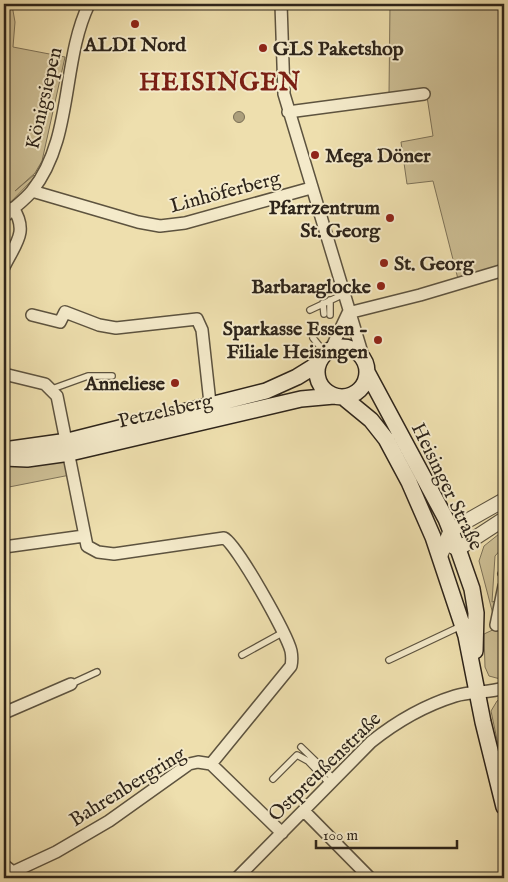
<svg xmlns="http://www.w3.org/2000/svg" width="508" height="882" font-family="'IM FELL English',serif">
<style>
.green{fill:#cdbf95;stroke:#7d7258}
.water{fill:#ac9f7c;stroke:#796e55}
.lines{fill:none;stroke-linecap:round;stroke-linejoin:round}
.service-casing{stroke:#5d533f;stroke-width:8}
.minor-casing{stroke:#5d533f;stroke-width:14}
.tertiary-casing{stroke:#5d533f;stroke-width:16}
.secondary-casing{stroke:#2d241a;stroke-width:18}
.service{stroke:#f4eaca;stroke-width:5.5}
.minor{stroke:#f4eaca;stroke-width:11}
.tertiary{stroke:#f4eaca;stroke-width:14}
.secondary{stroke:#f4eaca;stroke-width:15}
.poi-dot{fill:#8f2418;stroke:#f4eaca;stroke-width:2}
.labels{text-anchor:middle;stroke-width:4;stroke-linejoin:round;paint-order:stroke}
.poi-label{font-size:20px;font-weight:bold;fill:#2d241a;stroke:#f4eaca;text-anchor:end}
.street-label{font-size:20px;fill:#2d241a;stroke:#f4eaca}
.district-label{font-size:25px;font-weight:bold;letter-spacing:1px;fill:#7a1f14;stroke:#f4eaca}
</style>
<rect width="100%" height="100%" fill="#eedfae"/>
<filter id="stains"><feTurbulence type="fractalNoise" baseFrequency=".004" numOctaves="4"/><feColorMatrix values="0 0 0 0 .2 0 0 0 0 .09 0 0 0 0 .02 0 0 0 .5 -.17"/></filter>
<radialGradient id="worn" r=".72"><stop offset=".6" stop-color="#630" stop-opacity="0"/><stop offset="1" stop-color="#630" stop-opacity=".3"/></radialGradient>
<path class="green" d="M 4,4 L 12,5 L 15,22 L 13,47 L 65,57 L 42,161 L 35,173 L 15,191 L 34,175 L 35,177 L 4,209 Z
M 390,4 L 504,4 L 504,264 L 458,279 L 433,181 L 407,184 L 401,142 L 433,136 L 426,90 L 389,94 Z
M 68,457 L 70,475 L 4,488 L 4,462 Z
M 504,530 L 504,546 L 495,556 L 492,602 L 498,600 L 494,618 L 479,561 L 484,546 Z
M 499,627 L 504,635 L 504,680 L 489,676 L 485,667 L 484,634 Z
M 504,696 L 504,773 L 491,711 L 497,701 Z"/>
<path class="water" d="M233.5 117a5.5 5.5 0 1 1 11 0a5.5 5.5 0 1 1-11 0Z"/>
<g class="lines">
<defs>
<path id="service" d="M 330,300 L 330,315
M 323,303 L 324,314
M 310,310 L 342,295
M 313,338 L 325,353
M 52,389 L 88,376 L 112,376
M 501,574 L 504,573
M 242,655 L 282,633
M 389,660 L 461,626
M 71,684 L 97,672
M 301,747 L 334,779
M 273,779 L 297,755 L 308,761 L 330,784"/>
<path id="minor" d="M 281,4 L 284,94 L 363,356
M 288,112 L 424,94
M 32,191 L 138,222 L 160,226 L 185,223 L 311,188
M 4,217 C 13,208 25,200 32,191 C 74,138 61,62 89,4
M 4,267 C 15,244 29,232 13,208
M 348,313 L 420,295 L 504,270
M 32,315 L 60,322 L 65,312 L 99,325 L 116,328 L 197,319 L 202,330 L 210,403
M 331,349 L 348,313
M 4,374 L 45,384 L 57,396 L 87,546 L 98,552 L 114,554 L 224,538 C 236,543 287,634 291,651 C 292,656 292,661 291,666 L 211,764
M 4,547 L 84,536
M 496,625 L 504,586
M 4,713 L 71,684
M 304,811 L 370,878
M 4,865 L 13,872 L 56,852 L 109,821 L 189,764 L 198,762 L 211,764 L 282,833
M 237,878 L 371,742 C 396,722 423,706 455,696 C 471,691 489,693 504,688"/>
<path id="tertiary" d="M 450,545 L 458,549 L 504,519
M 440,556 L 451,530 L 504,500"/>
<path id="secondary" d="M317 372a25 25 0 1 1 50 0a25 25 0 1 1-50 0Z
M 367,372 L 446,519 L 458,549 L 472,589 L 476,613 L 475,651
M 343,397 L 371,420 L 386,439 L 409,482 L 433,537 L 466,636 L 483,722 L 504,807
M 4,450 L 68,441 L 266,391 L 297,377 L 318,364
M 4,458 L 27,459 L 70,453 L 301,399 L 334,396"/>
</defs>
<use href="#service" class="service-casing"/>
<use href="#minor" class="minor-casing"/>
<use href="#tertiary" class="tertiary-casing"/>
<use href="#secondary" class="secondary-casing"/>
<use href="#service" class="service"/>
<use href="#minor" class="minor"/>
<use href="#tertiary" class="tertiary"/>
<use href="#secondary" class="secondary"/>
</g>
<g class="poi-dot">
<circle cx="135" cy="24" r="5"/>
<circle cx="263" cy="48" r="5"/>
<circle cx="315" cy="155" r="5"/>
<circle cx="390" cy="218" r="5"/>
<circle cx="384" cy="263" r="5"/>
<circle cx="381" cy="286" r="5"/>
<circle cx="378" cy="340" r="5"/>
<circle cx="175" cy="383" r="5"/>
</g>
<g class="labels">
<g class="poi-label">
<text x="135" y="51" text-anchor="middle">ALDI Nord</text>
<text x="273" y="55" text-anchor="start">GLS Paketshop</text>
<text x="325" y="162" text-anchor="start">Mega Döner</text>
<text x="380" y="214">Pfarrzentrum<tspan x="380" dy="23">St. Georg</tspan></text>
<text x="394" y="270" text-anchor="start">St. Georg</text>
<text x="371" y="293">Barbaraglocke</text>
<text x="368" y="335">Sparkasse Essen -<tspan x="368" dy="23">Filiale Heisingen</tspan></text>
<text x="165" y="390">Anneliese</text>
</g>
<g class="street-label">
<text transform="translate(43 98) rotate(-77)" y="7">Königsiepen</text>
<text transform="translate(225 191) rotate(-15)" y="7">Linhöferberg</text>
<text transform="translate(165 410) rotate(-13)" y="7">Petzelsberg</text>
<text transform="translate(448 486) rotate(64)" y="7">Heisinger Straße</text>
<text transform="translate(324 766) rotate(-44)" y="7">Ostpreußenstraße</text>
<text transform="translate(127 786) rotate(-32)" y="7">Bahrenbergring</text>
</g>
<g class="district-label">
<text x="220" y="90">HEISINGEN</text>
</g>
</g>
<rect width="508" height="882" fill="none" stroke="#eedfae" stroke-width="20"/>
<rect x="5" y="5" width="498" height="872" fill="none" stroke="#2d241a" stroke-width="2.5"/>
<rect x="10" y="10" width="488" height="862" fill="none" stroke="#2d241a"/>
<path d="M316 840v8h141v-8" fill="none" stroke="#2d241a" stroke-width="2.5"/>
<text x="323" y="840" font-size="15" fill="#2d241a" stroke="#f4eaca" stroke-width="4" paint-order="stroke">100 m</text>
<rect width="100%" height="100%" filter="url(#stains)"/>
<rect width="100%" height="100%" fill="url(#worn)"/>
</svg>
